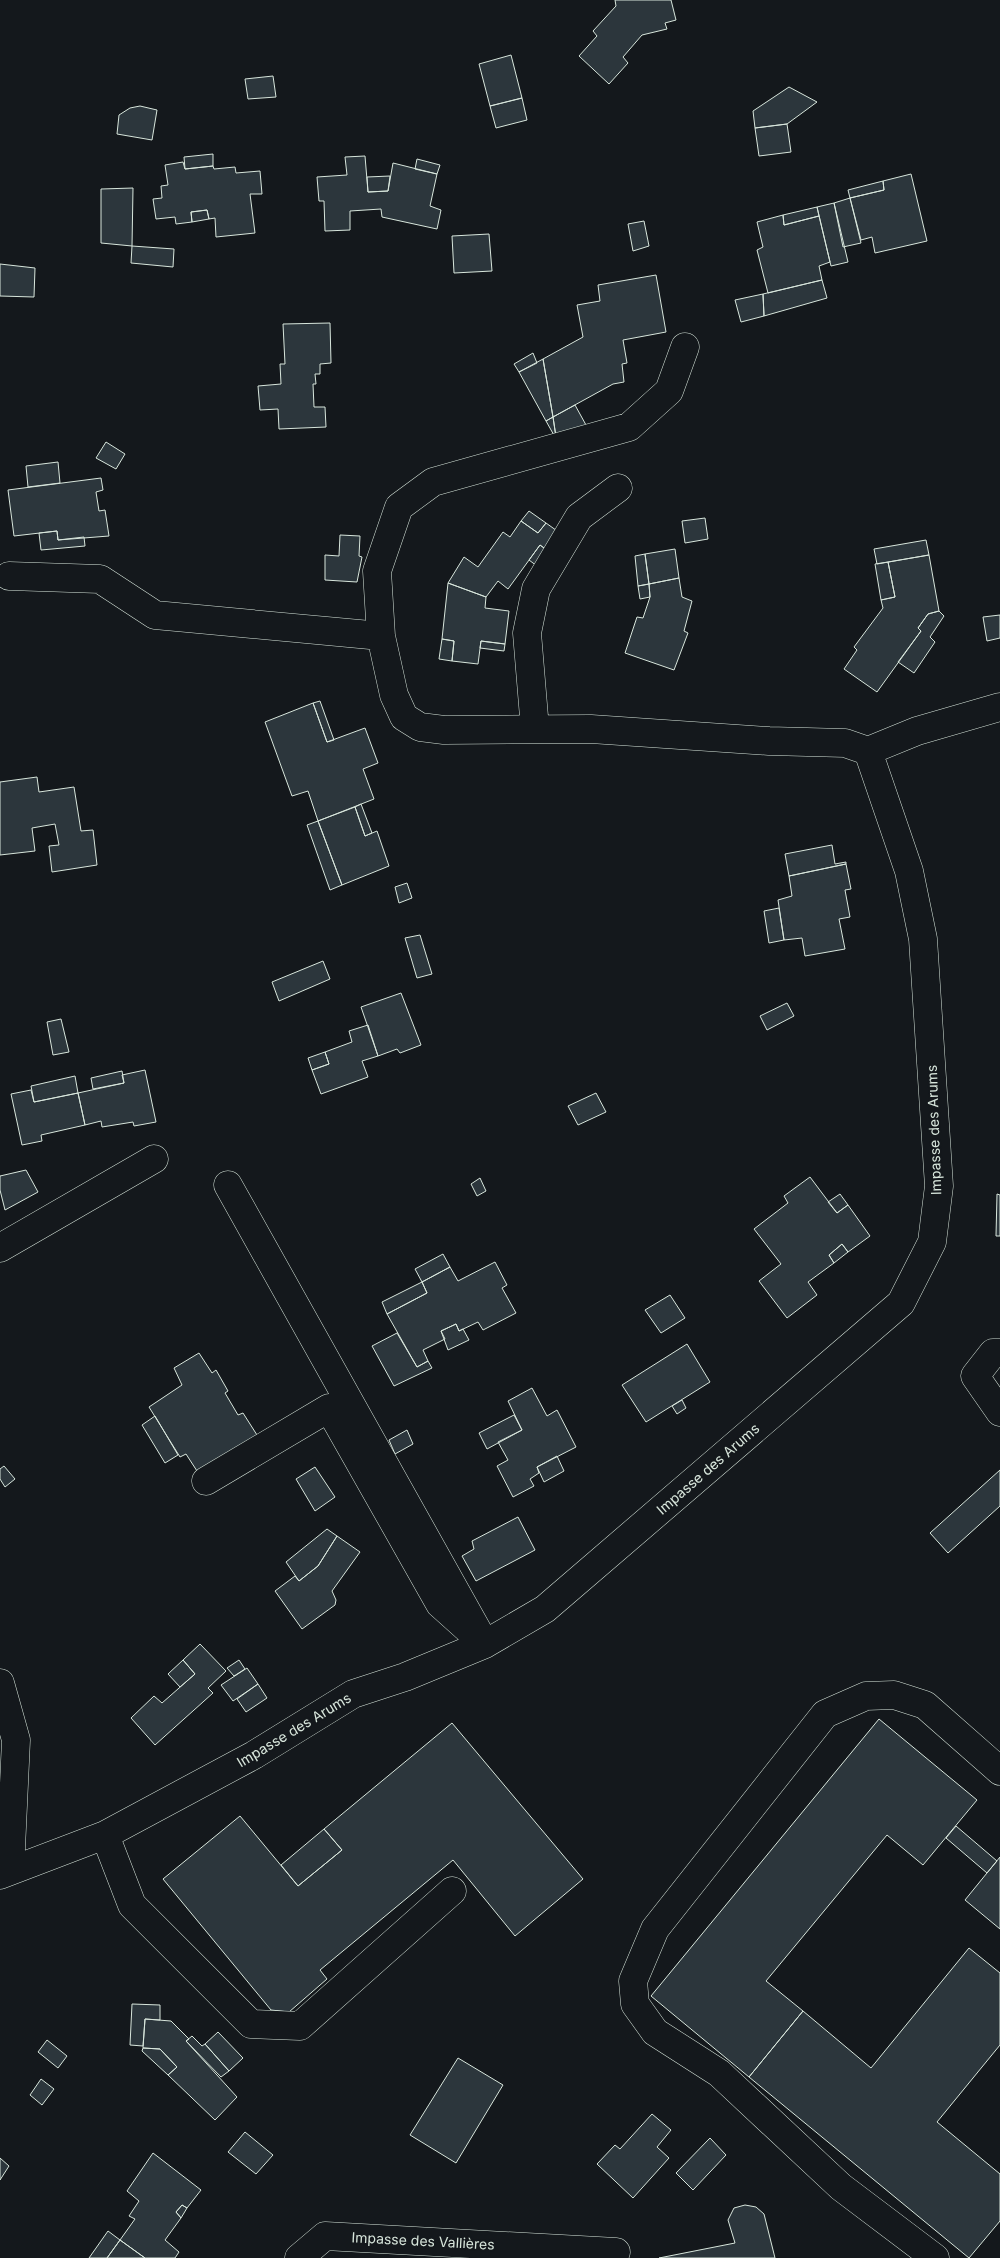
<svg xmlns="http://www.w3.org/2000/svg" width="1000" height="2258" font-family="Inter,sans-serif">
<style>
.building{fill:#2c363c;stroke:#d8e6dc}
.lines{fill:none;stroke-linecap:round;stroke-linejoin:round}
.minor-casing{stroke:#d8e6dc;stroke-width:29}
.minor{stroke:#14181c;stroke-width:28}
.labels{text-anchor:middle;stroke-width:4;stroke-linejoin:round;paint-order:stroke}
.street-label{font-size:14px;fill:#d8e6dc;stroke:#14181c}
</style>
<rect width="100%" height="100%" fill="#14181c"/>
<path class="building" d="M 615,0 L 671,0 L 676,20 L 665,23 L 667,29 L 642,35 L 623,57 L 628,63 L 609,84 L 579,56 L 597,36 L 593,31 L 616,6 Z
M 511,55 L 522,98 L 490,106 L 479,64 Z
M 273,76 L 276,97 L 248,99 L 245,79 Z
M 789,87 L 817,102 L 787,124 L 755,128 L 753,111 Z
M 522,98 L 527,120 L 496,128 L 490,106 Z
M 140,106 L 157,110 L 152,140 L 117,134 L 119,115 L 130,108 Z
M 787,124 L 791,152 L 759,156 L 755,128 Z
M 213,154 L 213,166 L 185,169 L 184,157 Z
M 365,156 L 368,192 L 388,191 L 393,163 L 437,174 L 430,206 L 441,210 L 437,229 L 382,217 L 381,209 L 350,211 L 350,230 L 325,231 L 324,201 L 319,201 L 317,177 L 347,175 L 345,157 Z
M 417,159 L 440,165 L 437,174 L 415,169 Z
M 183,162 L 185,169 L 213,166 L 214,169 L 235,167 L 236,173 L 260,171 L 262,194 L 250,194 L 255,233 L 216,237 L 215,218 L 209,219 L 207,210 L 191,212 L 192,222 L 176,224 L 175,217 L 156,219 L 153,199 L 162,198 L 161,186 L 168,185 L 165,165 Z
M 911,174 L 927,241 L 875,253 L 872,237 L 861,240 L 850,198 L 884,190 L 883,181 Z
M 390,176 L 388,191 L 368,192 L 367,177 Z
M 883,181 L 884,190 L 850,198 L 848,190 Z
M 133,188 L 132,246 L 101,243 L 101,189 Z
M 850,198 L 861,243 L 843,247 L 834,203 Z
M 834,203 L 848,262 L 831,266 L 817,207 Z
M 817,207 L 819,216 L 784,225 L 783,215 Z
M 207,210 L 209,219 L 192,222 L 191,212 Z
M 783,215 L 784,225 L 819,216 L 830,262 L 819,266 L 822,280 L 768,293 L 757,250 L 763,247 L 757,222 Z
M 644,221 L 649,246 L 633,251 L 628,224 Z
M 489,234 L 492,271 L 454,273 L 452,236 Z
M 132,246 L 174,249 L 173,267 L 131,263 Z
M 0,264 L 35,268 L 34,297 L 0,296 Z
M 656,275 L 666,332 L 623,340 L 627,363 L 622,364 L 624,382 L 613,384 L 553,417 L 543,359 L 583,337 L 577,305 L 600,301 L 598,285 Z
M 822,280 L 827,298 L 764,316 L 763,294 Z
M 763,294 L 764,316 L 741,322 L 735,300 Z
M 330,323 L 331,363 L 320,364 L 320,374 L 315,374 L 316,384 L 313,384 L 314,407 L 325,407 L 326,427 L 279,429 L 278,409 L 260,410 L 258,386 L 281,384 L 280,364 L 285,364 L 283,324 Z
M 533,353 L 537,363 L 519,372 L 514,364 Z
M 543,359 L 553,417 L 546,421 L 519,372 Z
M 575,405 L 586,425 L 556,437 L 553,417 Z
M 553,417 L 556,437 L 555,437 L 546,421 Z
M 106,442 L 125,454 L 116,469 L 96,458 Z
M 58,462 L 60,483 L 28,487 L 26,466 Z
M 101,478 L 103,490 L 96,492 L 99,511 L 105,510 L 109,536 L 58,540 L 57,531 L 14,536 L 8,490 Z
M 529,511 L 546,523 L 538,533 L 521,521 Z
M 705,518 L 708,539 L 685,543 L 682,521 Z
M 521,521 L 538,533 L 546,523 L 560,533 L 548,551 L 540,545 L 508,589 L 498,581 L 486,597 L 448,583 L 464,557 L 478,567 L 503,532 L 510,537 Z
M 57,531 L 58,540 L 84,537 L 85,546 L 41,550 L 39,533 Z
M 340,535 L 360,536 L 359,556 L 362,557 L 357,582 L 325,580 L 325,555 L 339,556 Z
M 926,540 L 929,555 L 877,564 L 874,549 Z
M 540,545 L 548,551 L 537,566 L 529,560 Z
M 675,549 L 679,578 L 649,584 L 645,554 Z
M 645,554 L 649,584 L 638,586 L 635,556 Z
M 929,555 L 939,611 L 928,614 L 918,628 L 921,631 L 877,692 L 844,669 L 857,650 L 854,647 L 883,608 L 881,600 L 895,597 L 888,562 Z
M 888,562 L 895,597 L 881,600 L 875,564 Z
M 679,578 L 682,597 L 692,601 L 684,631 L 688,633 L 674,670 L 625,653 L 637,617 L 643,618 L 650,597 L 649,584 Z
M 448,583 L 486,597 L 485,608 L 509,611 L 505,644 L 481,641 L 478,664 L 452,661 L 454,641 L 442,639 Z
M 649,584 L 650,597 L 640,599 L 638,586 Z
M 939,611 L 944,616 L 930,637 L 935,642 L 914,673 L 898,662 L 921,631 L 918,628 L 928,614 Z
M 1000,615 L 1000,638 L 987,641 L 983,617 Z
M 442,639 L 454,641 L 452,661 L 439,659 Z
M 481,641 L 505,644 L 504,651 L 480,648 Z
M 320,701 L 334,740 L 327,742 L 313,703 Z
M 313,703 L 327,742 L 365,728 L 378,763 L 363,769 L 374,799 L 318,821 L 308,791 L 292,796 L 265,722 Z
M 37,777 L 39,792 L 74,787 L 81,831 L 93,830 L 97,865 L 52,872 L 49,846 L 59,845 L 55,824 L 32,828 L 35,851 L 0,855 L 0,782 Z
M 361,804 L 372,833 L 365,836 L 355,807 Z
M 355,807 L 365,836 L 377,831 L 389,866 L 342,885 L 318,821 Z
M 318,821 L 342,885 L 330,890 L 307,825 Z
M 832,845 L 835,864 L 846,862 L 846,864 L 789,876 L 785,854 Z
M 846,864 L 851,889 L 845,890 L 850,917 L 839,919 L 845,949 L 805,956 L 802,938 L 784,940 L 778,900 L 792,896 L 789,876 Z
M 407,883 L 412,898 L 399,903 L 395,887 Z
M 779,908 L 784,940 L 769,943 L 764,911 Z
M 420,935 L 432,974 L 417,978 L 405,938 Z
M 323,961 L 330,979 L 279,1001 L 272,982 Z
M 401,993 L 421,1045 L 400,1053 L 397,1049 L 378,1056 L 361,1007 Z
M 787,1003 L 794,1016 L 767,1030 L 760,1016 Z
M 61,1019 L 69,1052 L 53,1055 L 47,1022 Z
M 368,1025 L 378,1056 L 362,1061 L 368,1077 L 321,1094 L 312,1070 L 329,1064 L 325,1052 L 352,1042 L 349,1031 Z
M 325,1052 L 329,1064 L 312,1070 L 308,1058 Z
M 145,1070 L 156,1122 L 134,1126 L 133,1122 L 102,1127 L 101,1121 L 85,1125 L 78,1093 L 124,1083 L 122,1075 Z
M 122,1071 L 124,1083 L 93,1089 L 91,1078 Z
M 75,1076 L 78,1093 L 34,1102 L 31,1086 Z
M 31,1090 L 34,1102 L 78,1093 L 85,1125 L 41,1135 L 42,1141 L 22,1145 L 11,1094 Z
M 596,1093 L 606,1112 L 578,1125 L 568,1106 Z
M 26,1170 L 38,1192 L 5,1210 L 0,1190 L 0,1176 Z
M 810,1177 L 837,1213 L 848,1205 L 870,1236 L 848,1252 L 842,1244 L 829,1255 L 834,1263 L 808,1282 L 817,1295 L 787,1318 L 759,1281 L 781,1264 L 754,1229 L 788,1203 L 784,1196 Z
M 480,1178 L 486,1191 L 477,1196 L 471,1184 Z
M 840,1194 L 848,1205 L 837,1213 L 828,1202 Z
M 997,1194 L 1000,1195 L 1000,1236 L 996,1236 Z
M 842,1244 L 848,1252 L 834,1263 L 829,1255 Z
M 443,1254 L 450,1267 L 422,1282 L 415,1269 Z
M 495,1262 L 507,1285 L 502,1288 L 516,1313 L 483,1330 L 478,1322 L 459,1331 L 456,1324 L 441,1331 L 445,1339 L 423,1350 L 428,1361 L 417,1367 L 387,1314 L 427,1293 L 422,1282 L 450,1267 L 458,1281 Z
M 422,1282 L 427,1293 L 387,1314 L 382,1302 Z
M 670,1295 L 685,1318 L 661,1333 L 645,1310 Z
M 456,1324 L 459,1331 L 463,1329 L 469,1340 L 448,1350 L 441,1331 Z
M 397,1333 L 417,1367 L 428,1361 L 432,1368 L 394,1386 L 372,1346 Z
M 687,1344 L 710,1382 L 646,1422 L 622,1385 Z
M 199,1353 L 212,1373 L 216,1370 L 228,1391 L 225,1393 L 238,1415 L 243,1413 L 257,1435 L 197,1471 L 186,1454 L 180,1457 L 149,1407 L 182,1385 L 174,1368 Z
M 532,1388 L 547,1416 L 557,1410 L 576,1447 L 537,1467 L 539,1473 L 530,1479 L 534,1486 L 513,1497 L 497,1466 L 508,1460 L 498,1442 L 522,1430 L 508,1401 Z
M 682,1400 L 686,1408 L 677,1414 L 672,1406 Z
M 514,1415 L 522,1430 L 487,1449 L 479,1433 Z
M 155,1416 L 178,1455 L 165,1463 L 142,1425 Z
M 407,1430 L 413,1444 L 395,1454 L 389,1440 Z
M 557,1456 L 564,1471 L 544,1482 L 537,1467 Z
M 4,1466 L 15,1479 L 5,1487 L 0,1479 L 0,1469 Z
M 315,1467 L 335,1497 L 315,1511 L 296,1479 Z
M 1000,1470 L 1000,1506 L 948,1553 L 930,1533 Z
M 518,1517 L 535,1550 L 476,1581 L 462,1556 L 474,1549 L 472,1541 Z
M 327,1529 L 337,1536 L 318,1566 L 299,1581 L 286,1562 Z
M 337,1536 L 360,1552 L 332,1591 L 336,1600 L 335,1605 L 302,1629 L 275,1591 L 295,1576 L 299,1581 L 318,1566 Z
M 200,1644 L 226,1671 L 208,1688 L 213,1693 L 155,1745 L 131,1718 L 154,1696 L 162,1703 L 195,1674 L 183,1660 Z
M 183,1660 L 195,1674 L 180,1687 L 168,1674 Z
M 239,1660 L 245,1669 L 234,1676 L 227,1668 Z
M 247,1668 L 258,1684 L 233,1701 L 221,1685 Z
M 258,1684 L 267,1698 L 246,1712 L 237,1699 Z
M 879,1719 L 977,1800 L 923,1865 L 887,1835 L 766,1981 L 803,2011 L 749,2077 L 651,1996 Z
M 452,1723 L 583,1879 L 515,1936 L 453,1860 L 320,1970 L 327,1979 L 289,2012 L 271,2010 L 163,1879 L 240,1816 L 298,1886 L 342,1850 L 324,1829 Z
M 956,1826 L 997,1861 L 987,1873 L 946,1838 Z
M 324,1829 L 342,1850 L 298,1886 L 281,1865 Z
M 1000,1857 L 1000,1929 L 965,1900 Z
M 969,1948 L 1000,1973 L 1000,2045 L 937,2122 L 1000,2174 L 1000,2221 L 969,2258 L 749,2077 L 803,2011 L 871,2068 Z
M 132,2004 L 160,2005 L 160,2020 L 145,2019 L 143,2046 L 130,2045 Z
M 145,2019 L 171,2021 L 189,2039 L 186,2041 L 237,2097 L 215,2120 L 168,2075 L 177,2067 L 160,2049 L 143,2048 Z
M 218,2032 L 243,2058 L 229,2071 L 205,2044 Z
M 192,2036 L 202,2046 L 205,2044 L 229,2071 L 221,2077 L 186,2041 Z
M 47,2040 L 67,2056 L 58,2068 L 38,2052 Z
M 143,2048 L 160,2049 L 177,2067 L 168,2075 L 142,2051 Z
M 458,2058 L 503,2085 L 456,2163 L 410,2135 Z
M 41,2079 L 54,2089 L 42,2105 L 30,2095 Z
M 652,2114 L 671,2130 L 657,2147 L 669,2158 L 633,2198 L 597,2164 L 615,2145 L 620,2149 Z
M 245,2132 L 273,2155 L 256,2174 L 228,2152 Z
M 710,2138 L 726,2155 L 693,2190 L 676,2173 Z
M 153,2153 L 201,2190 L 187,2208 L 182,2205 L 176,2212 L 181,2218 L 165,2240 L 179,2252 L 175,2258 L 145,2258 L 120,2240 L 135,2219 L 129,2216 L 139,2201 L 127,2191 Z
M 0,2158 L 9,2166 L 0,2180 Z
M 182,2205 L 187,2208 L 181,2218 L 176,2212 Z
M 745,2205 L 756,2207 L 764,2214 L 775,2258 L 659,2258 L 735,2243 L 728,2220 L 734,2208 Z
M 108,2231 L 120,2240 L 107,2258 L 89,2258 Z
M 120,2240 L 145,2258 L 107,2258 Z"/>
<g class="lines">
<defs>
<path id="minor" d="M 685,347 L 669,391 L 629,427 L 433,482 L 399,507 L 377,571 L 381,636 L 394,695 L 404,717 L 420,727 L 444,730 L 591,729 L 769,741 L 845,743 L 868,751 L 917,731 L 1000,707
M 9,576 L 100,579 L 155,615 L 381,636
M 535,729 L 527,633 L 536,589 L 579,517 L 618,488
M 228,1185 L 485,1644
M 0,1248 L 154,1159
M 1000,1353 L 993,1353 L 975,1376 L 1000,1412
M 206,1481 L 329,1408 L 440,1604 L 469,1630
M 0,1683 L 16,1740 L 10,1870
M 105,1835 L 132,1905 L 251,2024 L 300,2026 L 452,1891
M 0,1875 L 105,1835 L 254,1755 L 353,1694 L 405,1677 L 485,1644 L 545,1609 L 901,1303 L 932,1242 L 939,1186 L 923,939 L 909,871 L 868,751
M 299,2258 L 325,2236 L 616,2252
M 935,2258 L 841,2187 L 719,2073 L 655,2032 L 635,2004 L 633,1981 L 655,1929 L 825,1714 L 866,1696 L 894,1695 L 925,1705 L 1000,1771"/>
</defs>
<use href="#minor" class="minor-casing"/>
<use href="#minor" class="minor"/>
</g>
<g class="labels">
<g class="street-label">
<text transform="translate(934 1130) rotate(-92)" y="5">Impasse des Arums</text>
<text transform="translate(708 1469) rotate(-41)" y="5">Impasse des Arums</text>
<text transform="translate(294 1730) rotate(-31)" y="5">Impasse des Arums</text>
<text transform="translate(423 2241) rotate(3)" y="5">Impasse des Vallières</text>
</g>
</g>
</svg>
